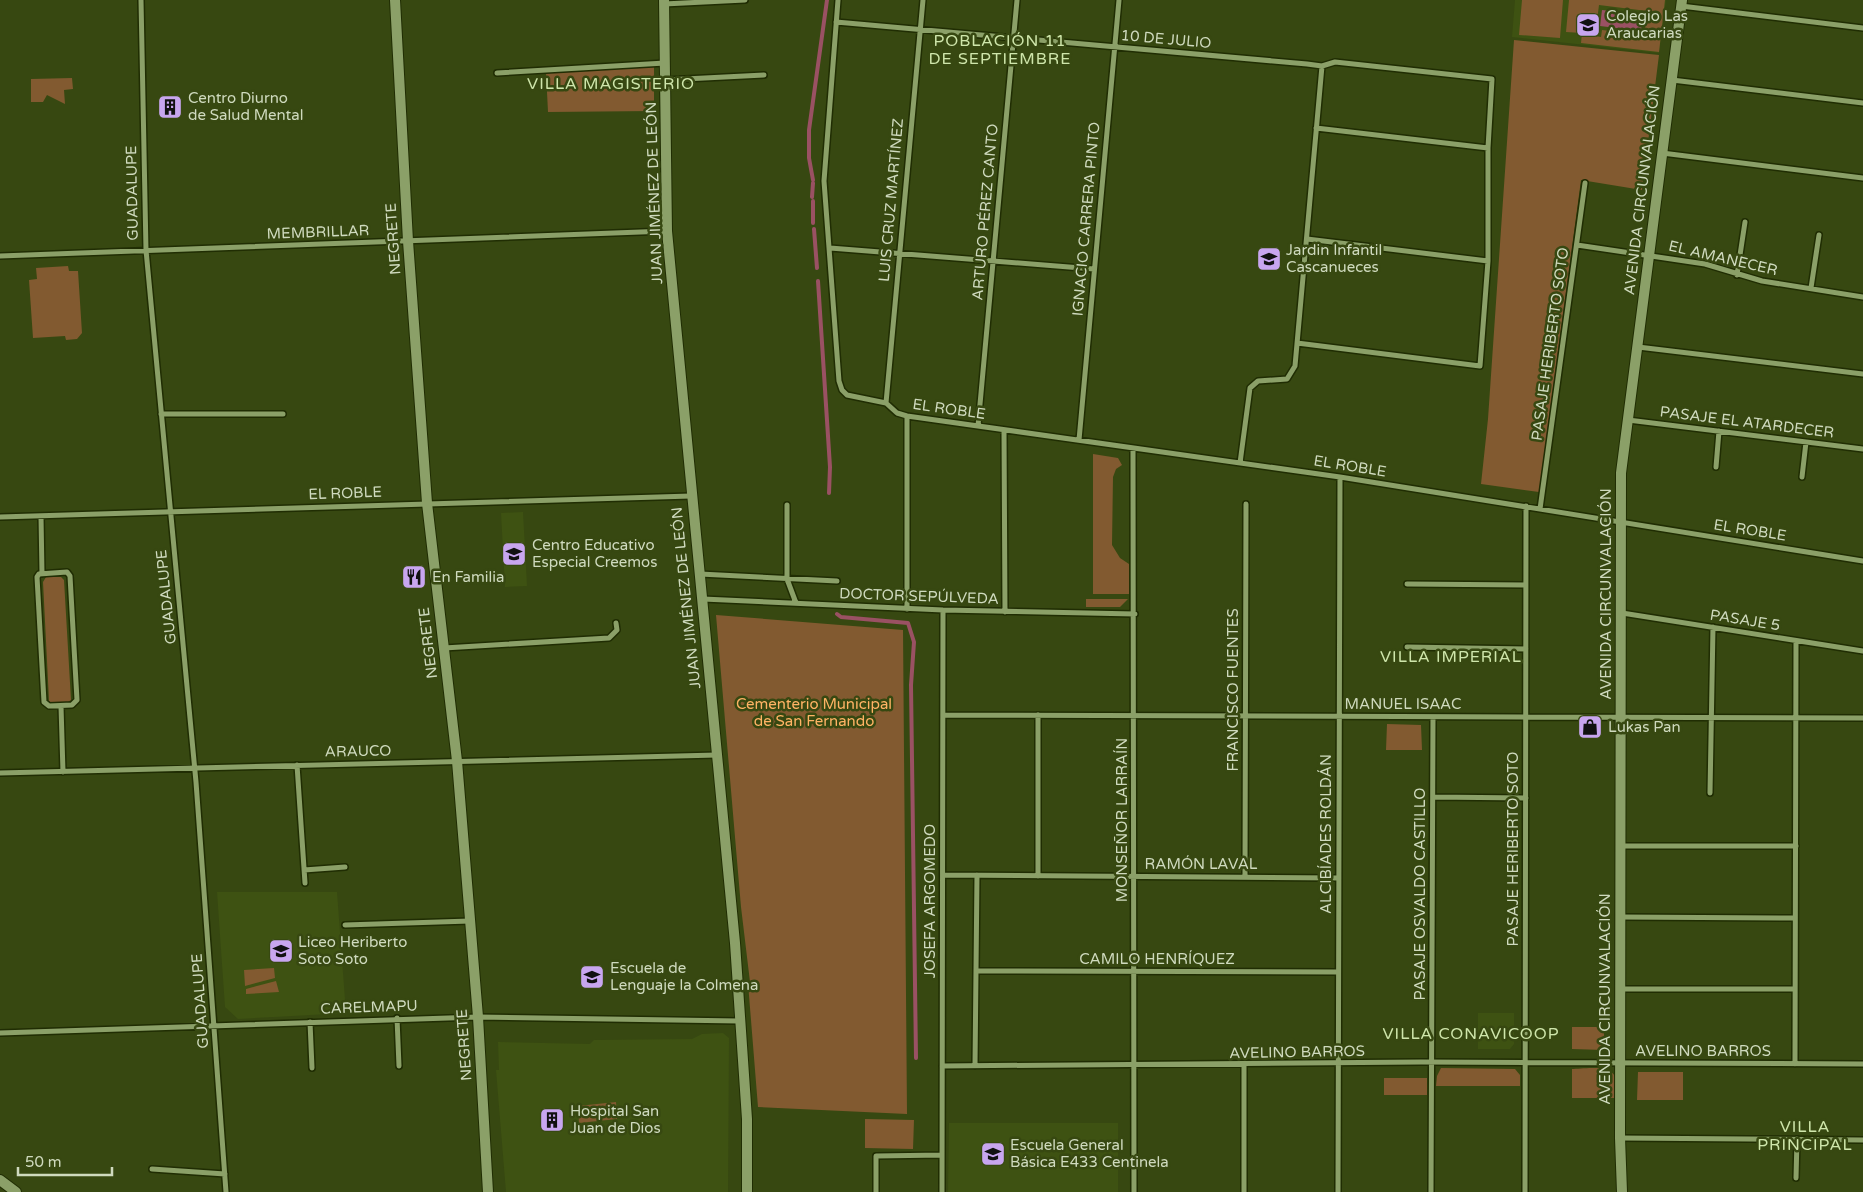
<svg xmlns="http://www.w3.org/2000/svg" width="1863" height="1192" font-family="'Varela Round',sans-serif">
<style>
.built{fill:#3e5212}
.green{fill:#825a30;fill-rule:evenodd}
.water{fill:#9a5163}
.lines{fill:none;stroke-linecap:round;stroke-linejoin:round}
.stream{stroke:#9a5163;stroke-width:4}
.street-casing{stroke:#202d03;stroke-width:8}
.secondary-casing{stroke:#202d03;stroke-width:12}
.street{stroke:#8ba068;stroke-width:5}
.secondary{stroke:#8ba068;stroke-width:10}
.labels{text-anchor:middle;stroke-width:5;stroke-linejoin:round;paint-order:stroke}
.poi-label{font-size:15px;fill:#cfdabe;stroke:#374811;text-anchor:start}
.street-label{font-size:15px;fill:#cfdabe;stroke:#374811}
.park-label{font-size:15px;fill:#ffb365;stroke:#374811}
.neighbourhood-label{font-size:16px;letter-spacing:1px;fill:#cfe6ab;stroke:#374811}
</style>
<rect width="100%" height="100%" fill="#374811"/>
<path class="built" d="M 1515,0 L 1666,0 L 1659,53 L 1512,37 Z
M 523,512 L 527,586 L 505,587 L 501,513 Z
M 217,892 L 337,892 L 346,1013 L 238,1019 L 225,1007 Z
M 1478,1013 L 1514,1013 L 1514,1044 L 1510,1049 L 1478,1049 Z
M 723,1033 L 729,1038 L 728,1192 L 506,1192 L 496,1070 L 499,1070 L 498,1042 L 590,1044 L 594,1040 L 692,1039 L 702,1034 Z
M 949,1123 L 1118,1123 L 1118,1192 L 948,1192 Z"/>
<path class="green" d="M 1522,0 L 1563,0 L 1560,38 L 1519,35 Z
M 1569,0 L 1665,0 L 1659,52 L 1581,43 L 1582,33 L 1566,32 ZM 1599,5 L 1647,11 L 1644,35 L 1602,30 L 1601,37 L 1595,36 Z
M 1514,40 L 1659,55 L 1642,190 L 1581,180 L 1539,492 L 1481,484 L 1488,419 Z
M 654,67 L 654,111 L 548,112 L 546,72 Z
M 72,78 L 73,89 L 64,90 L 65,104 L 47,95 L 43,102 L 31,102 L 31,79 Z
M 68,266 L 69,271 L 78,271 L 82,333 L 77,339 L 66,340 L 65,336 L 33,338 L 29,280 L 37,279 L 36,268 Z
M 1093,454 L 1118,458 L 1122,465 L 1116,469 L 1113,477 L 1112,545 L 1120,558 L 1129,564 L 1129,594 L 1093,594 Z
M 46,577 L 61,577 L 64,580 L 71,700 L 68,702 L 52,703 L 49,701 L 43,582 Z
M 1086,599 L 1128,599 L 1120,607 L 1086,607 Z
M 716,615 L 903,630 L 907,1114 L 758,1107 L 748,983 L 750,982 L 741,907 Z
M 1387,724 L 1421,725 L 1422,750 L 1386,750 Z
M 274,968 L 275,978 L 245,986 L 244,970 Z
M 276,981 L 279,992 L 246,994 L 246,989 Z
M 1572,1027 L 1604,1027 L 1604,1050 L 1572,1049 Z
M 1441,1068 L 1515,1069 L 1520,1075 L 1520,1086 L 1436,1086 L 1437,1076 Z
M 1572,1069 C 1582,1069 1611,1064 1615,1077 C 1616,1083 1615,1092 1615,1098 L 1572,1098 Z
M 1638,1072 L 1683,1072 L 1683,1100 L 1637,1100 Z
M 1384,1078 L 1427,1078 L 1427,1095 L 1384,1095 Z
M 616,1102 L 617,1119 L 579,1123 L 578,1106 Z
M 865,1119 L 914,1120 L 913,1149 L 865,1148 Z"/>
<path class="water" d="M 1602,10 L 1643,15 L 1641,31 L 1600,26 Z"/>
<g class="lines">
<path class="stream" d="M 813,180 L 809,158 L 809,130 L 827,0
M 812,197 L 813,183
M 813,201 L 813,223
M 814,229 L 817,268
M 818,281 L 830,467 L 829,493
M 837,614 L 841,617 L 908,623 L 914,642 L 911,685 L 916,1058"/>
<defs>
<path id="street" d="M 141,0 L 146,250 L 196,782 L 226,1192
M 838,0 L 824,181 L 839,381 L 842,390 L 847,395 L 886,403 L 897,413 L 907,416 L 1340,477 L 1863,561
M 664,4 L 745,0
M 1681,6 L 1863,28
M 836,22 L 1307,64 L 1322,66 L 1335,62 L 1492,79 L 1488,148 L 1488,261 L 1480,366 L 1297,343
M 497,73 L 665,63
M 665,80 L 764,75
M 1672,80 L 1863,103
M 1316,128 L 1488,148
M 1662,153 L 1863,178
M 1307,239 L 1488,261
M 1577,245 L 1705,264 L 1762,281 L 1863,297
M 830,248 L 1094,269
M 0,256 L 667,231
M 1737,275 L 1745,222
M 1811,288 L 1819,235
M 1638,347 L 1863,374
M 886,403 L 923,0
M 161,414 L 283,414
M 1628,420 L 1863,449
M 978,426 L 1017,0
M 1004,430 L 1005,612
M 1079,440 L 1119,0
M 1133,448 L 1134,1192
M 1240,463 L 1250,388 L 1258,381 L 1287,379 L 1295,366 L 1322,66
M 1716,467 L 1719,431
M 1802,477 L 1806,442
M 787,505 L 787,579 L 796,603
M 1540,509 L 1585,183
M 41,516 L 42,574
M 0,517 L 691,496
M 67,572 L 70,576 L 77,700 L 72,705 L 49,706 L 44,702 L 37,577 L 39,574 Z
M 700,574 L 837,581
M 1407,584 L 1526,585
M 703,599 L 943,610 L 1135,614
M 907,609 L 907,416
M 1622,613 L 1863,651
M 1407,647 L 1526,649
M 444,648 L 609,638 L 617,630 L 616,623
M 61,706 L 63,772
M 943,715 L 1863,718
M 297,765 L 305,883
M 0,773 L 717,755
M 1710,793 L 1713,627
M 1433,797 L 1526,798
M 1621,846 L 1796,846
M 304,870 L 345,867
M 943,875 L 1338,878
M 1038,876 L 1038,715
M 1245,877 L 1246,504
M 1621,917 L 1795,918
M 345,925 L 470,921
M 976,971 L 1338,972
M 1621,989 L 1795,989
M 397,1018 L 399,1066
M 310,1022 L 312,1068
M 0,1033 L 478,1017 L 739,1021
M 1795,1064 L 1796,641
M 942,1066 L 1421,1062 L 1863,1064
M 975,1066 L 977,875
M 1620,1138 L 1863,1140
M 152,1169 L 225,1174
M 1796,1178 L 1797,1139
M 876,1192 L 876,1156 L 942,1155
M 942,1192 L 943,610
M 1244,1192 L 1244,1065
M 1338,1192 L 1340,477
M 1431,1192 L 1433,717
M 1525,1192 L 1526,506"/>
<path id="secondary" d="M 395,0 L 408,241 L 427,503 L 457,761 L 478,1017 L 488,1192
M 664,0 L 667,231 L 735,943 L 747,1119 L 747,1192
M 0,1180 L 16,1192
M 1622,1192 L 1620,1138 L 1621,473 L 1682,0"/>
</defs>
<use href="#street" class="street-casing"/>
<use href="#secondary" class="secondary-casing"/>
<use href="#street" class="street"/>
<use href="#secondary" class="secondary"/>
</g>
<defs>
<symbol id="school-square" viewBox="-11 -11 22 22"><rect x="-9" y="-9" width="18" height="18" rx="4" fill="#c8a6ef" stroke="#374811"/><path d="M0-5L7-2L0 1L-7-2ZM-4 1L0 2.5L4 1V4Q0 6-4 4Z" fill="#111"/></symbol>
<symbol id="building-square" viewBox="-11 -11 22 22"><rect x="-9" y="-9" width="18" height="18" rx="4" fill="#c8a6ef" stroke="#374811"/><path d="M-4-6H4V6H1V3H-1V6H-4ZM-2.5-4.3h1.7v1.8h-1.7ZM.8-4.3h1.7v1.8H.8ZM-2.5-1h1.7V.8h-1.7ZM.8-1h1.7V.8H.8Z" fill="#111"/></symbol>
<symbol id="restaurant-square" viewBox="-11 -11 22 22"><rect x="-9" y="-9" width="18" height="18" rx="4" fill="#c8a6ef" stroke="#374811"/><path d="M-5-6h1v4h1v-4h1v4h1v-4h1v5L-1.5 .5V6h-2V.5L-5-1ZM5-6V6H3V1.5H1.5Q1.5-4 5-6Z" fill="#111"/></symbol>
<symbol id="shop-square" viewBox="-11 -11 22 22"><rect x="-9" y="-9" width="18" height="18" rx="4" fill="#c8a6ef" stroke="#374811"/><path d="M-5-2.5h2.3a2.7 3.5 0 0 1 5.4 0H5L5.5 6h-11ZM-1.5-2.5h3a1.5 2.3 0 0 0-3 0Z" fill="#111"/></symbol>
</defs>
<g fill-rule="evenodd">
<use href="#school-square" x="1574" y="11" width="28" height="28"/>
<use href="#building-square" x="156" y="93" width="28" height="28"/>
<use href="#school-square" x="1255" y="245" width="28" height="28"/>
<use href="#school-square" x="500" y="540" width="28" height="28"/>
<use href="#restaurant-square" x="400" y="563" width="28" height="28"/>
<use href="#shop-square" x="1576" y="713" width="28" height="28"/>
<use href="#school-square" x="267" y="937" width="28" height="28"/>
<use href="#school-square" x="578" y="963" width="28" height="28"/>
<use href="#building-square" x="538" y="1106" width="28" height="28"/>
<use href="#school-square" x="979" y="1140" width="28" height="28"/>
</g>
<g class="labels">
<g class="poi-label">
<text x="1606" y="21">Colegio Las<tspan x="1606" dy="17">Araucarias</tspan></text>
<text x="188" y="103">Centro Diurno<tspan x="188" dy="17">de Salud Mental</tspan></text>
<text x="1286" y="255">Jardin Infantil<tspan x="1286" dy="17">Cascanueces</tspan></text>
<text x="532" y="550">Centro Educativo<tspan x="532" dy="17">Especial Creemos</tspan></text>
<text x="432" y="582">En Familia</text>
<text x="1608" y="732">Lukas Pan</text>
<text x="298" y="947">Liceo Heriberto<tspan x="298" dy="17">Soto Soto</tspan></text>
<text x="610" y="973">Escuela de<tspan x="610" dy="17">Lenguaje la Colmena</tspan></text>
<text x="570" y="1116">Hospital San<tspan x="570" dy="17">Juan de Dios</tspan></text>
<text x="1010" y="1150">Escuela General<tspan x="1010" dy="17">Básica E433 Centinela</tspan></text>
</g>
<g class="street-label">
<text transform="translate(1166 39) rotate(5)" y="5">10 DE JULIO</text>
<text transform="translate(1642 190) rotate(-83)" y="5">AVENIDA CIRCUNVALACIÓN</text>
<text transform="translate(132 193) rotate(-91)" y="5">GUADALUPE</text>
<text transform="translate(654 193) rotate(-92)" y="5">JUAN JIMÉNEZ DE LEÓN</text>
<text transform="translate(891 200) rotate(-85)" y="5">LUIS CRUZ MARTÍNEZ</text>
<text transform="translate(985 212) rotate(-85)" y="5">ARTURO PÉREZ CANTO</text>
<text transform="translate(1086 219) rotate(-85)" y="5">IGNACIO CARRERA PINTO</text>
<text transform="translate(318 232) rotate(-2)" y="5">MEMBRILLAR</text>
<text transform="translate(393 239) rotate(-94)" y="5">NEGRETE</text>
<text transform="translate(1723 258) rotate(13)" y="5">EL AMANECER</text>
<text transform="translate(1550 344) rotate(-82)" y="5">PASAJE HERIBERTO SOTO</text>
<text transform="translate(949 409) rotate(8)" y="5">EL ROBLE</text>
<text transform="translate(1747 422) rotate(7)" y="5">PASAJE EL ATARDECER</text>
<text transform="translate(1350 466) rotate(9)" y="5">EL ROBLE</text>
<text transform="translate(345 493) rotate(-2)" y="5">EL ROBLE</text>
<text transform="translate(1750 530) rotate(9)" y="5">EL ROBLE</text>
<text transform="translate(1606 594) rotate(-90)" y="5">AVENIDA CIRCUNVALACIÓN</text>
<text transform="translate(919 596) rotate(2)" y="5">DOCTOR SEPÚLVEDA</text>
<text transform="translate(166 597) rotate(-96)" y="5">GUADALUPE</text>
<text transform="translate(686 598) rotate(-96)" y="5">JUAN JIMÉNEZ DE LEÓN</text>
<text transform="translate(1745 620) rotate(9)" y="5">PASAJE 5</text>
<text transform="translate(428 643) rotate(-97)" y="5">NEGRETE</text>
<text transform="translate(1233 690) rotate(-90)" y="5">FRANCISCO FUENTES</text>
<text x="1403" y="709">MANUEL ISAAC</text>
<text transform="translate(358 751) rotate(-1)" y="5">ARAUCO</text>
<text transform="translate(1122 820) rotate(-90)" y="5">MONSEÑOR LARRAÍN</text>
<text transform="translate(1326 834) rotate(-90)" y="5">ALCIBÍADES ROLDÁN</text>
<text transform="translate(1513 849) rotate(-90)" y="5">PASAJE HERIBERTO SOTO</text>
<text x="1201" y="869">RAMÓN LAVAL</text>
<text transform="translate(1420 894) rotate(-90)" y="5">PASAJE OSVALDO CASTILLO</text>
<text transform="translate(930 901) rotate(-90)" y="5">JOSEFA ARGOMEDO</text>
<text x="1157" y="964">CAMILO HENRÍQUEZ</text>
<text transform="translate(1605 999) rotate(-90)" y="5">AVENIDA CIRCUNVALACIÓN</text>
<text transform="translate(200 1001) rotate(-94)" y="5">GUADALUPE</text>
<text transform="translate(369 1007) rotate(-2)" y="5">CARELMAPU</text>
<text transform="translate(464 1045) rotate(-94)" y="5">NEGRETE</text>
<text x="1703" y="1056">AVELINO BARROS</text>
<text transform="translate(1297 1052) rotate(-1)" y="5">AVELINO BARROS</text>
</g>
<g class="park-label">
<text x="814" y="709">Cementerio Municipal<tspan x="814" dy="17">de San Fernando</tspan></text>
</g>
<g class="neighbourhood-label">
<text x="1000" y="46">POBLACIÓN 11<tspan x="1000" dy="18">DE SEPTIEMBRE</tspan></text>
<text x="611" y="89">VILLA MAGISTERIO</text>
<text x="1451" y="662">VILLA IMPERIAL</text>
<text x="1471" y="1039">VILLA CONAVICOOP</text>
<text x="1805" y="1132">VILLA<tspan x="1805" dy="18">PRINCIPAL</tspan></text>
</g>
</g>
<path d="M18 1167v8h94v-8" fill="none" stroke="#cfdabe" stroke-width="2.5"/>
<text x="25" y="1167" font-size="15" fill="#cfdabe" stroke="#374811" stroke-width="4" paint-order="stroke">50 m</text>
</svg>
